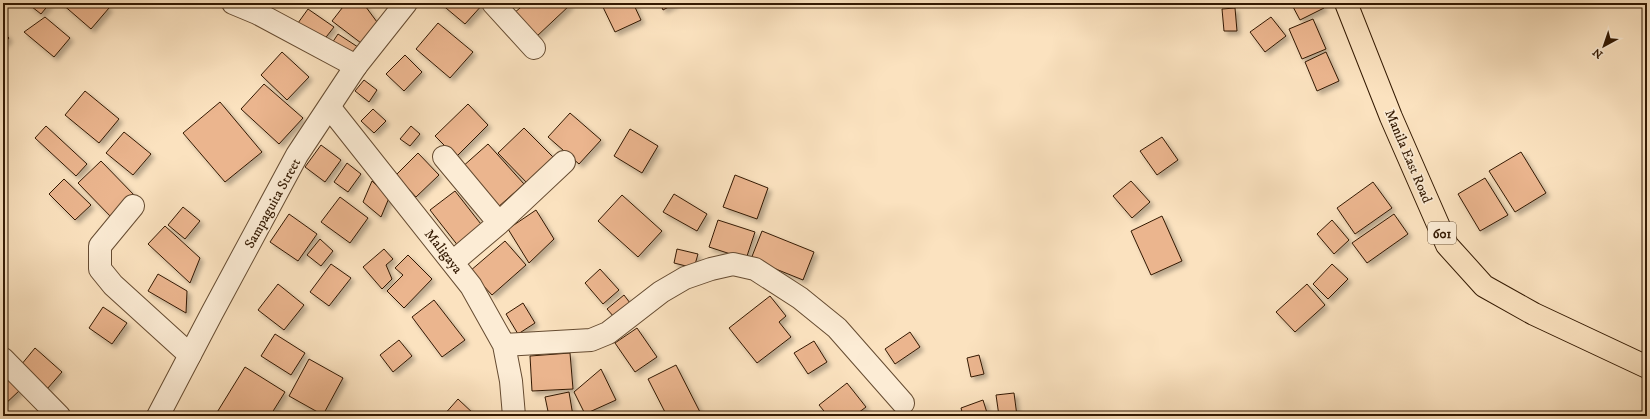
<svg xmlns="http://www.w3.org/2000/svg" width="1650" height="419" font-family="'IM FELL DW Pica',serif">
<style>
.building{fill:#ebb58e;stroke:#331902;filter:url(#shadow)}
.lines{fill:none;stroke-linecap:round;stroke-linejoin:round}
.minor-casing{stroke:#654b31;stroke-width:24}
.tertiary-casing{stroke:#654b31;stroke-width:24}
.primary-casing{stroke:#331902;stroke-width:24}
.minor{stroke:#fcecd5;stroke-width:22}
.tertiary{stroke:#fcecd5;stroke-width:22}
.primary{stroke:#fbe2bf;stroke-width:22}
.labels{text-anchor:middle;stroke-width:3.5;stroke-linejoin:round;paint-order:stroke}
.shield{fill:#fcecd5;stroke:#6f5841;stroke-width:1}
.shield-label{font-size:13px;font-weight:bold;fill:#331902}
.street-label{font-size:14px;fill:#331902;stroke:#fcecd5}
</style>
<defs>
<filter id="shadow"><feDropShadow dx="3.5" dy="3.5" stdDeviation="2" flood-color="#0004"/></filter>
</defs>
<rect width="100%" height="100%" fill="#fbe2bf"/>
<filter id="stains"><feTurbulence type="fractalNoise" baseFrequency=".005" numOctaves="4"/><feColorMatrix values="0 0 0 0 .2 0 0 0 0 .09 0 0 0 0 .02 0 0 0 .5 -.17"/></filter>
<radialGradient id="worn" r=".72"><stop offset=".6" stop-color="#630" stop-opacity="0"/><stop offset="1" stop-color="#630" stop-opacity=".3"/></radialGradient>
<path class="building" d="M 27,3 L 50,3 L 41,14 Z
M 61,3 L 104,3 L 109,8 L 91,29 Z
M 346,3 L 363,3 L 377,22 L 361,43 L 332,21 Z
M 440,3 L 482,3 L 483,4 L 465,24 Z
M 526,3 L 568,3 L 570,5 L 536,37 L 514,13 Z
M 601,3 L 633,3 L 641,20 L 615,32 Z
M 660,3 L 676,3 L 663,10 Z
M 1291,3 L 1321,3 L 1324,8 L 1300,20 Z
M 1235,8 L 1237,31 L 1224,31 L 1222,9 Z
M 308,9 L 334,27 L 323,41 L 298,23 Z
M 45,17 L 70,38 L 54,57 L 24,32 Z
M 1271,17 L 1286,36 L 1265,52 L 1250,32 Z
M 1313,19 L 1326,49 L 1302,59 L 1289,29 Z
M 438,23 L 473,52 L 450,78 L 416,49 Z
M 3,32 L 9,38 L 3,45 Z
M 338,34 L 364,51 L 358,60 L 332,43 Z
M 282,52 L 309,77 L 287,100 L 261,75 Z
M 1326,52 L 1339,81 L 1317,91 L 1305,62 Z
M 405,55 L 422,72 L 404,91 L 386,74 Z
M 364,80 L 377,90 L 369,102 L 355,91 Z
M 264,84 L 303,118 L 279,144 L 241,109 Z
M 85,91 L 119,119 L 99,143 L 65,115 Z
M 220,102 L 262,152 L 225,182 L 183,133 Z
M 468,104 L 488,125 L 456,157 L 435,136 Z
M 373,109 L 386,121 L 374,133 L 361,121 Z
M 570,113 L 601,140 L 579,164 L 548,137 Z
M 46,126 L 87,164 L 76,176 L 35,138 Z
M 411,126 L 420,134 L 410,146 L 400,139 Z
M 524,128 L 554,158 L 528,184 L 498,153 Z
M 630,129 L 658,146 L 642,173 L 614,156 Z
M 124,132 L 151,154 L 133,175 L 106,153 Z
M 1162,137 L 1178,160 L 1157,175 L 1140,151 Z
M 488,144 L 524,184 L 497,208 L 461,168 Z
M 321,145 L 341,160 L 325,182 L 305,167 Z
M 1521,152 L 1546,193 L 1515,212 L 1489,171 Z
M 418,153 L 439,175 L 416,197 L 396,175 Z
M 101,161 L 136,197 L 113,219 L 78,183 Z
M 347,163 L 361,174 L 348,192 L 334,182 Z
M 735,175 L 768,188 L 757,219 L 723,207 Z
M 1485,178 L 1508,215 L 1480,231 L 1458,194 Z
M 64,179 L 91,205 L 75,220 L 49,194 Z
M 372,181 L 389,198 L 381,217 L 363,202 Z
M 1131,181 L 1150,202 L 1132,218 L 1113,196 Z
M 1373,182 L 1392,208 L 1355,234 L 1337,208 Z
M 455,191 L 484,228 L 459,247 L 430,210 Z
M 674,194 L 707,214 L 697,231 L 663,212 Z
M 622,195 L 662,231 L 638,257 L 598,221 Z
M 340,197 L 368,218 L 350,243 L 321,222 Z
M 183,207 L 200,221 L 185,239 L 168,225 Z
M 536,210 L 554,239 L 529,263 L 508,229 Z
M 289,214 L 317,234 L 298,261 L 270,242 Z
M 1394,214 L 1408,234 L 1367,263 L 1352,243 Z
M 1162,216 L 1182,261 L 1151,275 L 1131,231 Z
M 718,220 L 755,232 L 746,259 L 709,247 Z
M 1332,220 L 1349,240 L 1334,254 L 1317,234 Z
M 165,226 L 200,258 L 190,283 L 148,244 Z
M 762,231 L 814,252 L 803,280 L 751,259 Z
M 320,239 L 333,251 L 321,266 L 307,255 Z
M 505,241 L 526,265 L 492,295 L 470,271 Z
M 384,249 L 393,259 L 386,265 L 392,279 L 382,289 L 363,267 Z
M 677,249 L 698,254 L 694,268 L 674,263 Z
M 408,255 L 432,279 L 404,308 L 387,291 L 403,275 L 395,268 Z
M 331,264 L 351,278 L 329,306 L 310,292 Z
M 1332,264 L 1348,279 L 1328,299 L 1313,284 Z
M 600,269 L 619,290 L 603,304 L 585,283 Z
M 158,274 L 187,291 L 186,313 L 148,291 Z
M 278,284 L 304,305 L 284,330 L 258,310 Z
M 1307,284 L 1325,305 L 1295,332 L 1276,312 Z
M 624,295 L 630,303 L 614,317 L 607,309 Z
M 770,296 L 786,316 L 779,322 L 791,337 L 757,363 L 729,328 Z
M 434,300 L 465,340 L 442,357 L 412,317 Z
M 523,303 L 535,323 L 518,334 L 506,314 Z
M 103,307 L 127,323 L 112,344 L 89,328 Z
M 637,328 L 657,357 L 635,372 L 615,343 Z
M 910,332 L 920,347 L 895,364 L 885,349 Z
M 275,334 L 305,353 L 291,375 L 261,356 Z
M 399,340 L 412,356 L 393,372 L 380,355 Z
M 814,341 L 827,362 L 808,374 L 794,353 Z
M 35,348 L 62,372 L 47,389 L 21,365 Z
M 570,353 L 573,389 L 532,391 L 530,356 Z
M 979,355 L 984,374 L 971,377 L 967,358 Z
M 309,359 L 343,378 L 323,415 L 289,396 Z
M 676,365 L 702,416 L 667,416 L 648,379 Z
M 245,367 L 285,392 L 270,416 L 219,416 L 216,414 Z
M 601,369 L 616,400 L 585,414 L 574,392 Z
M 3,373 L 20,390 L 3,406 Z
M 847,383 L 866,407 L 854,416 L 828,416 L 819,405 Z
M 569,392 L 573,416 L 549,416 L 545,397 Z
M 1014,393 L 1017,416 L 999,416 L 996,395 Z
M 458,399 L 476,416 L 443,416 Z
M 983,400 L 988,416 L 963,416 L 961,408 Z"/>
<g class="lines">
<defs>
<path id="minor" d="M 233,3 L 257,13 L 356,66
M 493,3 L 534,48
M 330,108 L 471,286 L 504,345 L 511,381 L 514,416
M 444,157 L 499,223
M 133,206 L 100,246 L 100,269 L 113,285 L 190,355
M 453,262 L 499,223 L 564,162
M 504,345 L 591,340 L 608,333 L 661,292 L 685,278 L 711,269 L 733,264 L 755,269 L 800,298 L 837,328 L 903,403
M 3,359 L 59,416"/>
<path id="tertiary" d="M 158,416 L 212,313 L 297,155 L 356,66 L 406,3"/>
<path id="primary" d="M 1346,3 L 1391,117 L 1447,245 L 1484,286 L 1534,314 L 1647,367"/>
</defs>
<use href="#minor" class="minor-casing"/>
<use href="#tertiary" class="tertiary-casing"/>
<use href="#primary" class="primary-casing"/>
<use href="#minor" class="minor"/>
<use href="#tertiary" class="tertiary"/>
<use href="#primary" class="primary"/>
</g>
<g class="labels">
<rect class="shield" x="1428" y="222" width="28" height="22" rx="3"/>
<g class="shield-label">
<text x="1442" y="238">601</text>
</g>
<g class="street-label">
<text transform="translate(1409 156) rotate(67)" y="5">Manila East Road</text>
<text transform="translate(272 203) rotate(-61)" y="5">Sampaguita Street</text>
<text transform="translate(444 251) rotate(52)" y="5">Maligaya</text>
</g>
</g>
<rect width="1650" height="419" fill="none" stroke="#fbe2bf" stroke-width="16"/>
<rect x="4" y="4" width="1642" height="411" fill="none" stroke="#331902" stroke-width="2"/>
<rect x="8" y="8" width="1634" height="403" fill="none" stroke="#331902"/>
<g transform="translate(1604 46) rotate(220)" stroke="#fcecd5" stroke-width="3" paint-order="stroke">
<path d="M0-3L7 15L0 10L-7 15Z" fill="#331902"/>
<text y="-6" font-size="11" font-weight="bold" text-anchor="middle" fill="#331902">N</text>
</g>
<rect width="100%" height="100%" filter="url(#stains)"/>
<rect width="100%" height="100%" fill="url(#worn)"/>
</svg>
